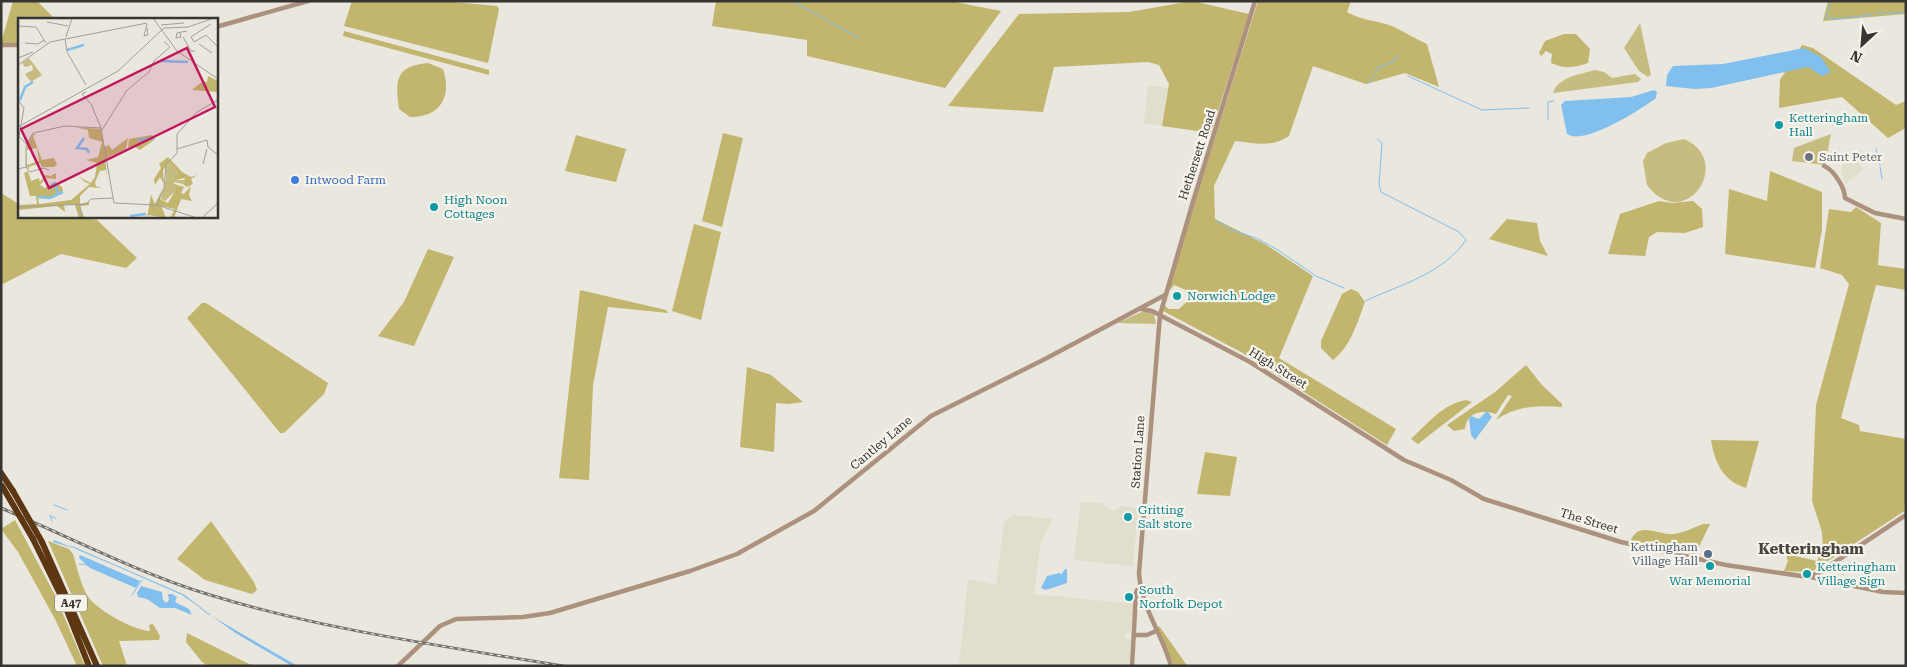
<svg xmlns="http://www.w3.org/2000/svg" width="1907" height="667" font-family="'Roboto Serif',serif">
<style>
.built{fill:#e1decd}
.green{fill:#c7bc80}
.forest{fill:#c2b56d}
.water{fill:#81bfef}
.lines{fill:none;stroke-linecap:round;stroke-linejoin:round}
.stream{stroke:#81bfef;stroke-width:1}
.minor{stroke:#ac927e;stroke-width:4.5}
.highway{stroke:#5d3612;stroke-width:6}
.rail-casing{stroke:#74736e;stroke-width:3}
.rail{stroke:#f6f4eb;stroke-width:1;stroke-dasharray:4;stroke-linecap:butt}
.highway-bridge{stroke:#5d3612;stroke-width:6}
.culture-dot{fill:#0f9aa8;stroke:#f6f4eb;stroke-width:2}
.worship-dot{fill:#6b7280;stroke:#f6f4eb;stroke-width:2}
.shop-dot{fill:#3f7fe0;stroke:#f6f4eb;stroke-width:2}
.service-dot{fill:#5c6f8a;stroke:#f6f4eb;stroke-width:2}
.labels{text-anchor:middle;stroke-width:4.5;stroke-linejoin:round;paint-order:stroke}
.shield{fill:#f6f4eb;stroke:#706e6a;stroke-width:1}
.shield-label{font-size:11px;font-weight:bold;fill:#363532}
.culture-label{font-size:12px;fill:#0d838f;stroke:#f6f4eb;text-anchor:start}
.street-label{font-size:12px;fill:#363532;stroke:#f6f4eb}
.worship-label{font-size:12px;fill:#5b616d;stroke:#f6f4eb;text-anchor:start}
.shop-label{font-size:12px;fill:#366cbe;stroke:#f6f4eb;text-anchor:start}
.service-label{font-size:12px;fill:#4e5e75;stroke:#f6f4eb;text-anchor:end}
.quarter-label{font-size:15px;font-weight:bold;fill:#46443d;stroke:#f6f4eb}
.inset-river{fill:none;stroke:#81bfef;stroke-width:2.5}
.inset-road{fill:none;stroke:#a1a099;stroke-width:1}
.view{fill:#c2185b;fill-opacity:0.15;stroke:#c2185b;stroke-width:2.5}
.inset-edge{fill:none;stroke:#363532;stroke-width:2.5}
</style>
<rect width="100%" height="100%" fill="#e9e7de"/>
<path class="built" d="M 1148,85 L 1168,88 L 1162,126 L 1144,123 Z
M 1861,150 L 1865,156 L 1858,162 L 1863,170 L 1845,184 L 1841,171 L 1842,164 Z
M 1081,502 L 1101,503 L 1110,510 L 1115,511 L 1121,506 L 1138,508 L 1133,566 L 1074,560 Z
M 1014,515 L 1053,519 L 1041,542 L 1034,594 L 1135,604 L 1130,632 L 1126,633 L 1125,637 L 1131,640 L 1129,666 L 959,666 L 968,579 L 996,585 L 1004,522 Z"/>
<path class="green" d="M 1640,23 L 1651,75 L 1648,77 L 1639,71 L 1624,48 Z
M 1595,70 L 1604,72 L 1612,78 L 1635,74 L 1641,79 L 1638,82 L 1553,93 C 1558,77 1581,74 1595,70 Z
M 1831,134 L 1825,165 L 1792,161 L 1794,148 Z
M 1684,139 C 1735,161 1685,235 1647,185 L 1643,161 L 1647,153 L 1666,143 Z
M 1144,311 L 1154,314 L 1156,324 L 1117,323 Z"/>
<path class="forest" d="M 13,1 L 37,1 L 55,19 L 19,19 L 19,43 L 1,43 Z
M 352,1 L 442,1 L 497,6 L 499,9 L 488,63 L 344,26 Z
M 716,1 L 950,1 L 1001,11 L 945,88 L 807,56 L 807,40 L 712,26 Z
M 1192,1 L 1249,14 L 1211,133 L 1162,126 L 1169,84 L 1159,65 L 1148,62 L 1054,67 L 1043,112 L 948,106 L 1019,14 L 1129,12 Z
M 1258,1 L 1351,1 L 1347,12 C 1363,21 1375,20 1392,26 C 1403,31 1415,39 1427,44 L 1439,87 L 1405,73 L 1366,84 L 1313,66 L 1289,136 C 1272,148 1254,143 1235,141 L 1214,186 L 1215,219 L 1265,244 L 1313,276 L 1279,358 L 1396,429 L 1387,445 L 1241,352 L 1163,311 L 1164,305 L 1169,309 L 1179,309 L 1191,298 L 1188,291 L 1174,285 L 1171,289 L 1168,288 Z
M 1828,1 L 1906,1 L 1906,14 L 1823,21 Z
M 344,31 L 489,70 L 489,75 L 343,36 Z
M 1564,34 L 1576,34 L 1590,49 L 1588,63 C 1573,68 1565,69 1551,63 L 1552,54 L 1546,51 L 1541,56 L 1539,53 L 1545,41 Z
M 1802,45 L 1813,48 L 1896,105 L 1906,101 L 1906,128 L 1888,138 L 1842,97 L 1779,108 L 1780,80 Z
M 428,63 L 443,69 C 452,96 441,117 410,117 L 399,109 C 395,81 395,66 428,63 Z
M 723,133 L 743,138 L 722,227 L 702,221 Z
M 576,135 L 626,149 L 616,182 L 565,171 Z
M 1770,171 L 1822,192 L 1822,230 L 1815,268 L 1725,254 L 1729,189 L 1767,201 Z
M 1,193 L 19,204 L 19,216 L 78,216 L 97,220 L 137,258 L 126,268 L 61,254 L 1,285 Z
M 1659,201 L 1672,203 L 1693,201 L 1702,209 L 1703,227 L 1685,233 L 1657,232 L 1649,237 L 1645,256 L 1608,254 L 1620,214 Z
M 1856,207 L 1881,223 L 1878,265 L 1906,269 L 1906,290 L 1876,285 L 1841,418 L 1859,425 L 1860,431 L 1906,439 L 1906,510 L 1811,572 L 1784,571 L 1788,561 L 1786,554 L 1817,561 L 1823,548 L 1822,532 L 1812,501 L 1816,405 L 1849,284 L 1842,275 L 1820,268 L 1829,209 L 1851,212 Z
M 1507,219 L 1537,223 L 1540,241 L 1548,256 L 1489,239 Z
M 694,224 L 721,232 L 701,320 L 672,311 Z
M 428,249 L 454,257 L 414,346 L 378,336 L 404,302 Z
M 1351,289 L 1358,292 L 1365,302 C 1357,323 1351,346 1333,360 L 1321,348 L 1321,341 L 1342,294 Z
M 580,290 L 666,310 L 668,313 L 608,307 L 593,385 L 589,480 L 559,478 Z
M 202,303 L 206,303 L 328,383 L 324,394 L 284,433 L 280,433 L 187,318 Z
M 1526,365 L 1542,385 L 1562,404 L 1562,407 C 1539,405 1515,406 1496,420 L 1512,396 L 1508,395 L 1496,414 C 1481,409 1466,413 1465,429 L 1454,431 L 1447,425 L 1495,392 Z
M 747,367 L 771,375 L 803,402 L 789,404 L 776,403 L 774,452 L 740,447 Z
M 1466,400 L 1472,402 L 1418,444 L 1411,439 C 1428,423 1443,404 1466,400 Z
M 1711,440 L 1759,441 L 1746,488 C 1723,481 1715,463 1711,440 Z
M 1205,452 L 1237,457 L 1230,496 L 1197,494 Z
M 15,520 L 55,595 L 85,666 L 77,666 L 55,619 L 18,552 L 1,529 Z
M 211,521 L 254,582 L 257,590 L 252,594 L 205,580 L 177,559 Z
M 1703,524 L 1710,524 L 1695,555 L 1631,540 C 1639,521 1658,535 1673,534 C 1683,533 1693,528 1703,524 Z
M 48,541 L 69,549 L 73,554 C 77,567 81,587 89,598 C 99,611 135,631 150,631 L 149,625 L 153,624 L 160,636 L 159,640 L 119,641 L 127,666 L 103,666 Z
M 1159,626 L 1186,664 L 1186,666 L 1174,666 L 1157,630 Z
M 187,633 L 253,666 L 209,666 L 202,662 L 186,642 Z"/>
<path class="water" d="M 1804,48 L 1821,57 L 1831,72 L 1822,76 L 1808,67 L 1711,88 L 1694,89 L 1666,86 L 1667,75 L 1673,66 L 1723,64 Z
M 1654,90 L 1657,92 L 1656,98 C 1640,110 1584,146 1567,134 L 1561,105 L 1565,101 L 1631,97 Z
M 1487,411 L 1492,417 L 1475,440 L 1471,435 L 1469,418 L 1471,416 L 1479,419 Z
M 54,540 L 184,595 L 205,612 L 296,666 L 292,666 L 237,634 L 182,595 L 79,550 L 53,542 Z
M 80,555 L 140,581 L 136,588 L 90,568 L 79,558 Z
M 1065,569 L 1067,569 L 1067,583 L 1046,590 L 1041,588 L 1047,576 L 1060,573 L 1061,575 Z
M 141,586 L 162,592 L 163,600 L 166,603 L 169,600 L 168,594 L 172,594 L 177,597 L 175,602 L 189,609 L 192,615 L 175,608 L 160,608 L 147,599 L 138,597 L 137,593 Z"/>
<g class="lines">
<path class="stream" d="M 792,1 L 859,38
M 1831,1 L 1826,18 L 1837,19 L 1872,15
M 1876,14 L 1906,12
M 1408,76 L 1482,110 L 1529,108
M 1369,83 L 1379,67 L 1393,62 L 1398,55
M 1548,120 L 1548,102 L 1554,101
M 1876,149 L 1880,165
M 1880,167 L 1882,179
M 1216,220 L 1229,229 L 1256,238 L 1278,250 L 1316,276 L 1344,288
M 1365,301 C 1400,285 1444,273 1466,240 L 1459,232 L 1381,192 L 1379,185 L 1382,143 L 1377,139
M 54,505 L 67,510
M 50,515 L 52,521
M 51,516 L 56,519
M 71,546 L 184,595 L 210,615
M 79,564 L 88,565
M 132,595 L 142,580
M 239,633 L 297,666"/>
<path class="minor" d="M 216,27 L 308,1
M 1,45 L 19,45
M 1824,166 C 1834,170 1845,188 1845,198 L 1875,213 L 1906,219
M 1141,309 L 1152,311 L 1250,362 L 1404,460 L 1451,480 L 1484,499 L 1621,542 L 1726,565 L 1808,577 L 1817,574 L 1906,515
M 1811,577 L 1883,592 L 1906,593
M 1134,635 L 1147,635 L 1156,631
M 398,666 L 440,626 L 456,619 L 523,617 L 550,613 L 690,571 L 737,554 L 814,511 L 931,416 L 1045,359 L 1165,295
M 1132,666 L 1136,593 L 1137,590 L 1141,590
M 1171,666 C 1162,633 1141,608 1139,573 L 1160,315 L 1192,205 L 1255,1"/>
<path class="highway" d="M 1,473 L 13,491
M 33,539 L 62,598 L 89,666
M 42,542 L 97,666"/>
<defs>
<path id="rail" d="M 1,508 C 70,537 136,572 207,594 C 323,630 444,646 563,666"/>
</defs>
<use href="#rail" class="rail-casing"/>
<use href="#rail" class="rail"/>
<path class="highway-bridge" d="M 2,486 L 33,539
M 13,491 L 42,542"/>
</g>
<g class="culture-dot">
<circle cx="1779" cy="125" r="5"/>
<circle cx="434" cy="207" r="5"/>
<circle cx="1177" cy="296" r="5"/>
<circle cx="1128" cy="517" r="5"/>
<circle cx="1710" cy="566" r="5"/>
<circle cx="1807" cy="574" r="5"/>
<circle cx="1129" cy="597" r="5"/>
</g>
<circle class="worship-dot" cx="1809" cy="157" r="5"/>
<circle class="shop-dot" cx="295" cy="180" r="5"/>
<circle class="service-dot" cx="1708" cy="554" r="5"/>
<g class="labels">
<rect class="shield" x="55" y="594.5" width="32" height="17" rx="4"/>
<g class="shield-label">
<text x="71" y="607">A47</text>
</g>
<g class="culture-label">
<text x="1789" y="122">Ketteringham<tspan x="1789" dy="14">Hall</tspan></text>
<text x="444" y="204">High Noon<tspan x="444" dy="14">Cottages</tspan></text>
<text x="1187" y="300">Norwich Lodge</text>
<text x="1138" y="514">Gritting<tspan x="1138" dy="14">Salt store</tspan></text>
<text x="1817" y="571">Ketteringham<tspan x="1817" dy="14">Village Sign</tspan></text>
<text x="1710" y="585" text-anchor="middle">War Memorial</text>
<text x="1139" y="594">South<tspan x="1139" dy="14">Norfolk Depot</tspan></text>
</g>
<g class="street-label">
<text transform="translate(1197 155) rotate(-72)" y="4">Hethersett Road</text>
<text transform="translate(1278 368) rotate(32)" y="4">High Street</text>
<text transform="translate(881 443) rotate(-40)" y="4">Cantley Lane</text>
<text transform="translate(1138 452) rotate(-86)" y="4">Station Lane</text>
<text transform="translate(1589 521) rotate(17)" y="4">The Street</text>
</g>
<g class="worship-label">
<text x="1819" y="161">Saint Peter</text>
</g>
<g class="shop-label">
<text x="305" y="184">Intwood Farm</text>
</g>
<g class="service-label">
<text x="1698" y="551">Kettingham<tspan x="1698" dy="14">Village Hall</tspan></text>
</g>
<g class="quarter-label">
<text x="1811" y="554">Ketteringham</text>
</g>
</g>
<g transform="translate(18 18)">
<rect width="200" height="200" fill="#e9e7de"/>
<path d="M 11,40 L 24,57 L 13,64 L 7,56 L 15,52 L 14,47 L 7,49 L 4,45 ZM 152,144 L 160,156 L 159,162 L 169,162 L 165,166 L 156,164 L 157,173 L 147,183 L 143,181 L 148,161 L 148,149 Z" fill="#c7bc80"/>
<path d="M 190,58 L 200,63 L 200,74 L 174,72 L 185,63 L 189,64 ZM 57,109 L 83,111 L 86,129 L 91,127 L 94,132 L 110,120 L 108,131 L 87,141 L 90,164 L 88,152 L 82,153 L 77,164 L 78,168 L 84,170 L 71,169 L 62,178 L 62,186 L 71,184 L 71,187 L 62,188 L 66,200 L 61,200 L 57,187 L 46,187 L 47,194 L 39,188 L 0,192 L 1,187 L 19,186 L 18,178 L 12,178 L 6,155 L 10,153 L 13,163 L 21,160 L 22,164 L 27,157 L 33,158 L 38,155 L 38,161 L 28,160 L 22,167 L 27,170 L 37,164 L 44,169 L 45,173 L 32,180 L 20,179 L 21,186 L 53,182 L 72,166 L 67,164 L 61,159 L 73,165 L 77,159 L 79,145 L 68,142 L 80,139 L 84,124 L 71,120 L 70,112 ZM 15,116 L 18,116 L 15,118 L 24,142 L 36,140 L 39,146 L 36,149 L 24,149 L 22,145 L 11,149 L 11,151 L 8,148 L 9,127 ZM 19,130 L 21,143 L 9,147 L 9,132 ZM 134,117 L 136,122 L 122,132 L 116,128 L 110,130 L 111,121 ZM 150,139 L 164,154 L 173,159 L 179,157 L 173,161 L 175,166 L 169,169 L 165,166 L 167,160 L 156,162 L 160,156 L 152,144 L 145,152 L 146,166 L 142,159 L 137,167 L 136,161 L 143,150 L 141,146 ZM 156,166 L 166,169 L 163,175 L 166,176 L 173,168 L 171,177 L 174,183 L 163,181 L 156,200 L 152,200 L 157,191 L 143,188 L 148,200 L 131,197 L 129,200 L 133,177 L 137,186 L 145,170 L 142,181 L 150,185 L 157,173 Z" fill="#c2b56d" fill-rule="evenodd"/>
<path class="inset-river" d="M 49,32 L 66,27M 142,43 L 170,44M 2,82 L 7,69 L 15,64M 66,120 L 59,130 L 69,131 L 71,135M 120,122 L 137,120M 33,167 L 37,165 L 40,176M 20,179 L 32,180 L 45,174M 112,198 L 128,196"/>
<path class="inset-road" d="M 135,0 L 159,33 L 200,61M 29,4 L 50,8M 143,7 L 166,5M 0,8 L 18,9 L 28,25M 129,10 L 130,17 L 126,18 L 129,6M 162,15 L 163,19 L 158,20 L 159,15 L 169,13M 48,19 L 54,0M 165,19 L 173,33 L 177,33M 173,19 L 176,24 L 188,17 L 199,28M 173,19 L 193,6M 47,21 L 49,34 L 68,67M 7,25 L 20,26 L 26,22M 181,26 L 194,35M 0,40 L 15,34M 0,47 L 32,24 L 129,5M 200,60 L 200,27M 68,74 L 64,76 L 73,86 L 83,110 L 96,185 L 139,187 L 179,200M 0,82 L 6,90 L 1,118 L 8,126M 0,109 L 100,53 L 146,10 L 170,9 L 196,0M 84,112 L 109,72 L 131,54 L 136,43 L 152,29 L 146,23M 159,131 L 189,122 L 190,129 L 200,137M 185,146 L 189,131M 8,149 L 12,154 L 25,150 L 31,152M 0,151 L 8,149 L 8,127 L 15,115 L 47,108 L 83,110M 61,185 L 65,200M 139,186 L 146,171 L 148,147 L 159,135 L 159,116 L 179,94 L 200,82M 0,189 L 68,186 L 73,181 L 95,180M 184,200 L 200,185"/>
<path class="view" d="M 169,30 L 197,89 L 31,170 L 3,111 Z"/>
<rect width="200" height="200" class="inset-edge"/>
</g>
<rect width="1907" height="667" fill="none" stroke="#363532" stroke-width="5"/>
<g transform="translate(1862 45) rotate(206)" stroke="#f6f4eb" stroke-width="4" paint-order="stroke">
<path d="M0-4L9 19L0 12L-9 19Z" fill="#363532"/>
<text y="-8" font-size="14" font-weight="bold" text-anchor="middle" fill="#363532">N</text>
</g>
</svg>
